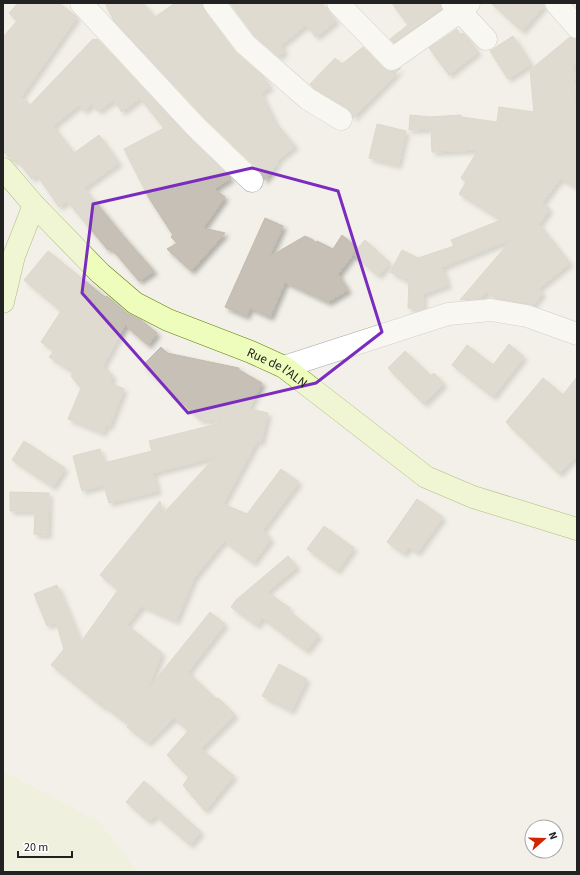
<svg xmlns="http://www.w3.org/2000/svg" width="580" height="875" font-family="'Source Sans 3',sans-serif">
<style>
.farmland{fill:#eaf1d3}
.building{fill:#c7c0b7;stroke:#c4baaa;filter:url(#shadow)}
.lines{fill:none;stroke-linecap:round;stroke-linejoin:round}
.street-casing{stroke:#a9a9a9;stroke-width:23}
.secondary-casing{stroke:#5d8001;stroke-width:23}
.street{stroke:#fff;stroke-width:22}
.secondary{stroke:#eefcbc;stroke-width:22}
.marked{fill:none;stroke:#7b2cbf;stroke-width:3;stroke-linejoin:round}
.labels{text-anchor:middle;stroke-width:4;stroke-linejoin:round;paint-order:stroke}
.street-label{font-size:13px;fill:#222;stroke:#fff}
</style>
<defs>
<filter id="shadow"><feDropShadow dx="3.5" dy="3.5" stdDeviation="2" flood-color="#0004"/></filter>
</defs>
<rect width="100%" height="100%" fill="#f2f0e8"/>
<path class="farmland" d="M 3,771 L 99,822 L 138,872 L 3,872 Z"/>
<path class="building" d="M 18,3 L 59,3 L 77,17 L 21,97 L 30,105 L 93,39 L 95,40 L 97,39 L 186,134 L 231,178 L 214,189 L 225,197 L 203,228 L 225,233 L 191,271 L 167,249 L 177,243 L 171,237 L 173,235 L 149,198 L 124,149 L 164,128 L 140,98 L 122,112 L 114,100 L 98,111 L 92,104 L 84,111 L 79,105 L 53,126 L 74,153 L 99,135 L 119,163 L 84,188 L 124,237 L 154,271 L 139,281 L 111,248 L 108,250 L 67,201 L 59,207 L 37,175 L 32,179 L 17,160 L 14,162 L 3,151 L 3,37 L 17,21 L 9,13 Z
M 105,3 L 143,3 L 155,17 L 175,3 L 202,3 L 204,11 L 235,52 L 263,76 L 270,87 L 261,93 L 275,122 L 295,146 L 276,162 L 278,163 L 264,180 L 261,172 L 204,117 L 114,21 Z
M 230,3 L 322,3 L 336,21 L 316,37 L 306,25 L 280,46 L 285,50 L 279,57 L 254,35 Z
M 392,3 L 440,3 L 441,9 L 394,43 L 390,39 L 408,25 Z
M 491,3 L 544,3 L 544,6 L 522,31 Z
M 457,29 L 460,35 L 463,33 L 466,36 L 478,52 L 449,75 L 429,48 Z
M 513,36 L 531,64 L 508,79 L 490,51 Z
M 570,37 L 577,39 L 577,63 L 573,66 L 577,113 L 577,187 L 560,179 L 542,203 L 550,209 L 539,224 L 570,263 L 538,289 L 543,293 L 533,305 L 495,298 L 487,292 L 481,298 L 460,300 L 512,239 L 442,267 L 448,285 L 423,294 L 423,309 L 408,308 L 409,282 L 390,272 L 402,250 L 418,258 L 454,246 L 451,240 L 501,220 L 459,194 L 466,182 L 461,178 L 478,150 L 432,152 L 431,129 L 409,130 L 410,115 L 430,117 L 461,115 L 461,117 L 497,122 L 499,107 L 534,112 L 530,70 Z
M 363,47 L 383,68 L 388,71 L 394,71 L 401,68 L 395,73 L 396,74 L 353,118 L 352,113 L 347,108 L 315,89 L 310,84 L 335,58 L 342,64 Z
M 377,124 L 406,131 L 398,165 L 369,158 Z
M 265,218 L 283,226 L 269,257 L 305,236 L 313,240 L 316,243 L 317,241 L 333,249 L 342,235 L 358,248 L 338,274 L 348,290 L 328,302 L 285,282 L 270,317 L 250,308 L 246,316 L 225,307 Z
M 365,240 L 390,263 L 378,276 L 353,254 Z
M 48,251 L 105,297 L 107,296 L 127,313 L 141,320 L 157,333 L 148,345 L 125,325 L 103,366 L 113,376 L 110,383 L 124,389 L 109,427 L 106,425 L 103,433 L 68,419 L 81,388 L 71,376 L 74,373 L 49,357 L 54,351 L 41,342 L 61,311 L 24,280 Z
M 509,344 L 524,357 L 493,397 L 452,365 L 467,345 L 493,365 Z
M 161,347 L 167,353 L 239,368 L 239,370 L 262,383 L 249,409 L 268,413 L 261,442 L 257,441 L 223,504 L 247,514 L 281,469 L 299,482 L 263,530 L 271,539 L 253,563 L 224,541 L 194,578 L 176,621 L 142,606 L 127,625 L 162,653 L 148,688 L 149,688 L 210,612 L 225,624 L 188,672 L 217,700 L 218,698 L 235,715 L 201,749 L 234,776 L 205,811 L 183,785 L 189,777 L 167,755 L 188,731 L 174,718 L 148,743 L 127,727 L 129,725 L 105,707 L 104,708 L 51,665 L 64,649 L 56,622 L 47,626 L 34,594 L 57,585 L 81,642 L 118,590 L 100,575 L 160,501 L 163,514 L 215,457 L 153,473 L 158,491 L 109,503 L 104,485 L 82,491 L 73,456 L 100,449 L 104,463 L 152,451 L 149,441 L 221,423 L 199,419 L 143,365 Z
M 405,351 L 431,376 L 434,373 L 444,384 L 424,404 L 388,368 Z
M 577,377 L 577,455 L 559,474 L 506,422 L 543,378 L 563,395 Z
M 24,441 L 65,468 L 53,487 L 12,460 Z
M 10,492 L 49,493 L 48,535 L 34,534 L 35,511 L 10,511 Z
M 417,499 L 443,517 L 417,553 L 409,547 L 404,554 L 387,542 Z
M 324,526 L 354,548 L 337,571 L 307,549 Z
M 288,556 L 297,567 L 267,592 L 290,608 L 288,610 L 319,635 L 306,651 L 262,618 L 257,626 L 231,607 L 236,600 Z
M 279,664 L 307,679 L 291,711 L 262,696 Z
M 144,781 L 201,832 L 190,845 L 155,815 L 149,822 L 126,802 Z"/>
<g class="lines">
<defs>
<path id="street" d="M 81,3 L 195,126 L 252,181
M 214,3 L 245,44 L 308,99 L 341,119
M 338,3 L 392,59 L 459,12 L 469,3
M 452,3 L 486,39
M 556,3 L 577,27
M 284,367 L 448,314 L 491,310 L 527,316 L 577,334"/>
<g id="secondary">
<path id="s1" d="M 3,169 L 34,205 L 100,273 L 135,303 L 168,320 L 251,352 L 284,367 L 426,477 L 473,497 L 577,529"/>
<path d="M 3,302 L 14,256 L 34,205"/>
</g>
</defs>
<use href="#street" class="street-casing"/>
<use href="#secondary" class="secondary-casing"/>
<use href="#street" class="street"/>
<use href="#secondary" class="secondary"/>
</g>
<path d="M0 0H580V875H0ZM 252,168 L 338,191 L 382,332 L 316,383 L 188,413 L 82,293 L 93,204 Z" fill="#f2f0e8" fill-opacity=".55" fill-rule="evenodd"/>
<path class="marked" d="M 252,168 L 338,191 L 382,332 L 316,383 L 188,413 L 82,293 L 93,204 Z"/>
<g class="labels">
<g class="street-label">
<text dy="5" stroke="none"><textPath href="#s1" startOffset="345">Rue de l'ALN</textPath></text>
</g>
</g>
<rect width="580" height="875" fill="none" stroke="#222222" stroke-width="8"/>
<g transform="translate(544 839) rotate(70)"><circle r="19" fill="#ffffff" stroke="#a7a7a7"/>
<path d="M0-3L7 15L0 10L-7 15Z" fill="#d32300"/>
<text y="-6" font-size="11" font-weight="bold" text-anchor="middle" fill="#222222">N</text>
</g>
<path d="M18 851v6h54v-6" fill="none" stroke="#222222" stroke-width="2"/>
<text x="24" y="851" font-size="12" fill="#222222" stroke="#ffffff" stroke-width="3" paint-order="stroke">20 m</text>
</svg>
